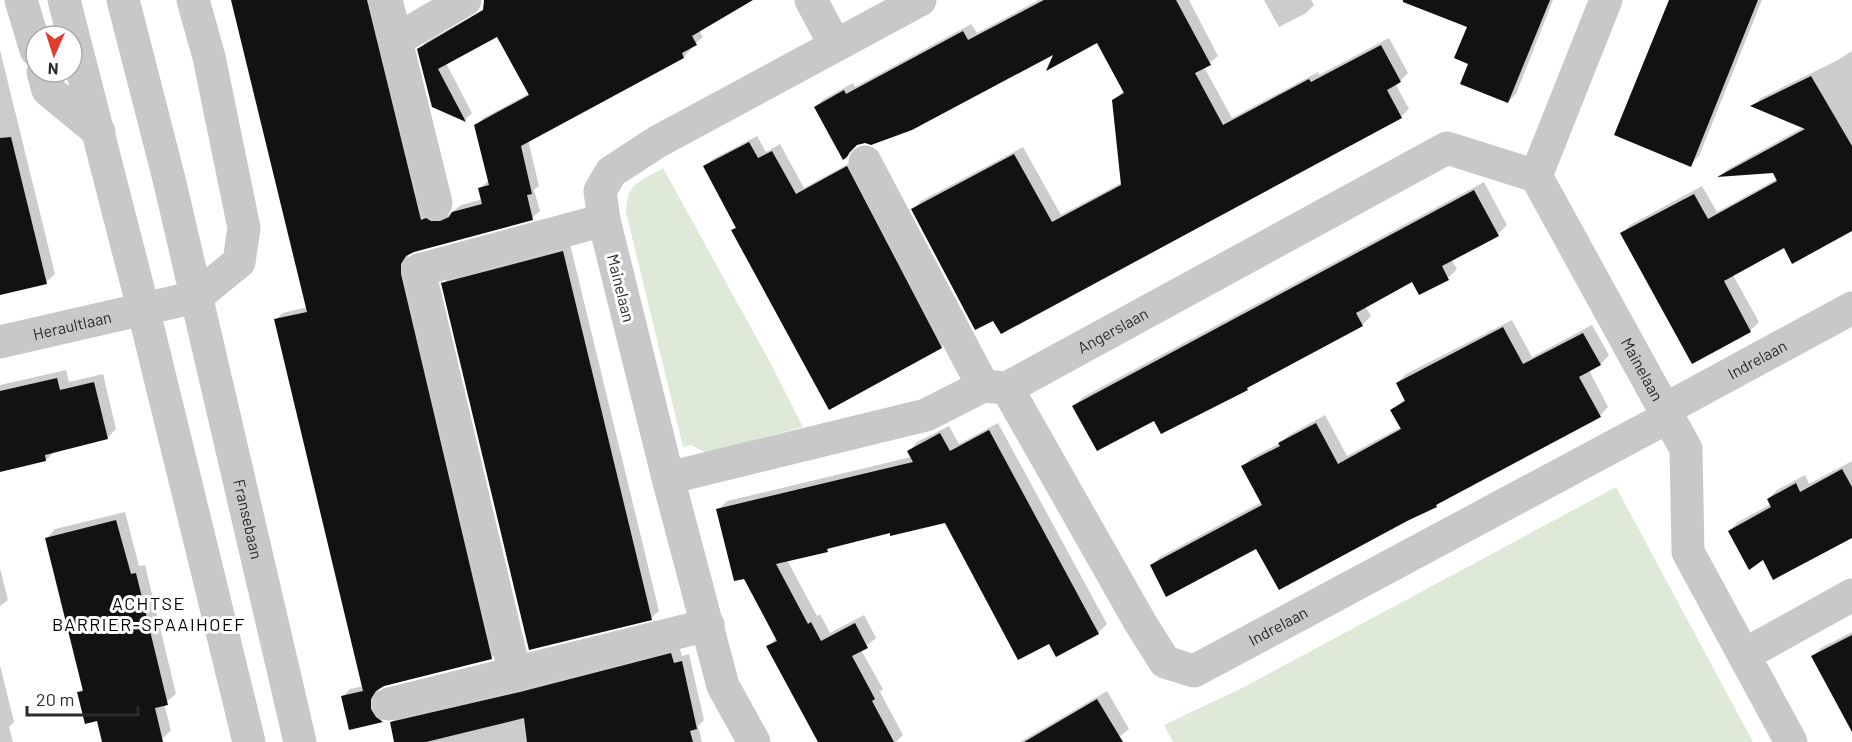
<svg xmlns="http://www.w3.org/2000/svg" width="1852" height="742" font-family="Barlow,sans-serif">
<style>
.green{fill:#dfe9d8}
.shadow{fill:#0003}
.building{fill:#121212}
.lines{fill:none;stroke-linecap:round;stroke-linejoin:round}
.minor{stroke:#c8c8c8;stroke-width:33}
.labels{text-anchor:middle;stroke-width:6;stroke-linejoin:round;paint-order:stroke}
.street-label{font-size:16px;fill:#2b2b2b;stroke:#fff}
.neighbourhood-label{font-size:18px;letter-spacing:1.5px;fill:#000;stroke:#fff}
</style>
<rect width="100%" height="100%" fill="#fff"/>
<path class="green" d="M 663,168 L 771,364 L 803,427 L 707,453 L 691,445 L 683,447 L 626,212 C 627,182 640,182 663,168 Z
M 1616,487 L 1753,742 L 1173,742 L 1164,725 L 1244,687 Z"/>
<path class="shadow" d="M 232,0 L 375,0 L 439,214 L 448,215 L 461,205 L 483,199 L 480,188 L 489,180 L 476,126 L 483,118 L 530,93 L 497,35 L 446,63 L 472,113 L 465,120 L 433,106 L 419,50 L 426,42 L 483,10 L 485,0 L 743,0 L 699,30 L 703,37 L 690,48 L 691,49 L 684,57 L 528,140 L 539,186 L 534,190 L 540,211 L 532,218 L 410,252 L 408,256 L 407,266 L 499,651 L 491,658 L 380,687 L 378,691 L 378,701 L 389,714 L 382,720 L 350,728 L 343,697 L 350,689 L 364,686 L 275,320 L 283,313 L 307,307 Z
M 1039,0 L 1189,0 L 1218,56 L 1204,67 L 1232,118 L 1318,72 L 1319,75 L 1389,38 L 1408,73 L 1396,85 L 1409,109 L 1401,117 L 993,319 L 913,210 L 921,201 L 1023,147 L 1061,215 L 1123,182 L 1113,100 L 1124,91 L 1098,41 L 1056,51 L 865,142 L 857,144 L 846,156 L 815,107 L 824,99 L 853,83 L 855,87 L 971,24 L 977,33 Z
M 1264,0 L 1311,0 L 1314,5 L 1306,13 L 1279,27 Z
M 1401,0 L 1553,0 L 1516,94 L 1508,102 L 1470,63 L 1469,26 Z
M 1670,0 L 1762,0 L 1699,156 L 1690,165 Z
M 0,50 L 55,274 L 46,282 L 0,285 Z
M 1852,51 L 1852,230 L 1784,246 L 1733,275 L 1759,322 L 1750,331 L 1622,233 L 1630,225 L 1702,186 L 1717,212 L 1777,179 L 1773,172 L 1721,175 L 1728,169 L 1804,127 L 1753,106 L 1761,98 L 1836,61 Z
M 757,136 L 766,152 L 780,144 L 804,188 L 855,160 L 948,339 L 941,347 L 733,230 L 737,226 L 705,167 L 713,159 Z
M 1484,182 L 1507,225 L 1498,234 L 1451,259 L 1457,269 L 1448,278 L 1413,280 L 1365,306 L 1371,316 L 1362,325 L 1154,419 L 1074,406 L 1083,397 Z
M 570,244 L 659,611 L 651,618 L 443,284 L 451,276 Z
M 1512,320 L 1532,357 L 1592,325 L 1609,355 L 1601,364 L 1589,370 L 1608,407 L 1600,416 L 1441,501 L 1436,506 L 1280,588 L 1256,547 L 1152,565 L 1160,557 L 1262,502 L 1243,467 L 1251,458 L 1280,443 L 1289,435 L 1325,415 L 1347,456 L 1401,427 L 1392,410 L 1406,398 L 1397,383 L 1406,374 Z
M 66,370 L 69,382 L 103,374 L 116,429 L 107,438 L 55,451 L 46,460 L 0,464 L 0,385 Z
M 998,423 L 1107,624 L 1098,633 L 1049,642 L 946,521 L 891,531 L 831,546 L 827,550 L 787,560 L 817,616 L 820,614 L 830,633 L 864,615 L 876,638 L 861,650 L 883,689 L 880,692 L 903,735 L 896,742 L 819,742 L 768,647 L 777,637 L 718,510 L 727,501 L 911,457 L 909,451 L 917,442 L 949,426 L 959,444 Z
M 1852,461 L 1852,536 L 1763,558 L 1729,531 L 1738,522 L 1771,504 L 1768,499 L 1777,490 L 1805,475 L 1809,484 Z
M 125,512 L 139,566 L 145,565 L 176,694 L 164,704 L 171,730 L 162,739 L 150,742 L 104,742 L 98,720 L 79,693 L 84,687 L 47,538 L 55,529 Z
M 0,568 L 8,600 L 0,606 Z
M 1852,632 L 1852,729 L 1813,657 L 1821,648 Z
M 679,647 L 682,656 L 689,654 L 704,720 L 698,726 L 702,742 L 396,742 L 391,723 L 399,715 Z
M 0,665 L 14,722 L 9,727 L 13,742 L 0,742 Z
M 1107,691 L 1129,729 L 1113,742 L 1020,742 Z"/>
<path class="building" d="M 231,0 L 367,0 L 421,220 L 426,218 L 431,221 L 440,221 L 449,217 L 452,212 L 482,204 L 478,188 L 489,185 L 474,125 L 529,95 L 497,37 L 438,69 L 466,122 L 432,107 L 417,49 L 483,10 L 484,0 L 753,0 L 692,36 L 697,45 L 682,53 L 684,58 L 521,146 L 532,194 L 527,195 L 533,220 L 414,252 L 406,256 L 401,264 L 401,274 L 492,659 L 384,686 L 376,691 L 371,699 L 371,709 L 376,717 L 383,722 L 349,730 L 341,696 L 363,691 L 274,319 L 307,312 Z
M 1044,0 L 1176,0 L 1211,65 L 1195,73 L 1223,125 L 1309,79 L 1311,82 L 1381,45 L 1401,82 L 1387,90 L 1402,118 L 1001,334 L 993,321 L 975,330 L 911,209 L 1014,154 L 1052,222 L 1121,185 L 1112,100 L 1124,93 L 1097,43 L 1046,71 L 1053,55 L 912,130 L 871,145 L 865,143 L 857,145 L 850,152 L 847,157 L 843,160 L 814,107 L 844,90 L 846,94 L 963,31 L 968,40 Z
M 1403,0 L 1550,0 L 1508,103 L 1460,84 L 1468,64 L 1454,58 L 1467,27 L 1403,2 Z
M 1669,0 L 1758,0 L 1691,167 L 1614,135 Z
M 1811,76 L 1852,146 L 1852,231 L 1792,264 L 1784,248 L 1724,281 L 1751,332 L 1692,364 L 1620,233 L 1694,194 L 1708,219 L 1777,181 L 1773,173 L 1717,177 L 1805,129 L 1750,106 Z
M 11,137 L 47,284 L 0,295 L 0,138 Z
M 749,142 L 758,158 L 772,151 L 796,194 L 847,166 L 942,348 L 829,410 L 731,230 L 736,228 L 703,166 Z
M 1474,190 L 1499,236 L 1442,266 L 1449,280 L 1419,295 L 1412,282 L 1356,313 L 1363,326 L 1247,388 L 1248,390 L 1161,434 L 1154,421 L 1097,451 L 1072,406 Z
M 563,251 L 652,620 L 529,650 L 441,283 Z
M 1503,327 L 1523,364 L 1583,333 L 1601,365 L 1579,377 L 1601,417 L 1436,505 L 1437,507 L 1407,521 L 1279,590 L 1256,549 L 1166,597 L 1150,565 L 1262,505 L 1241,466 L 1280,446 L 1278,443 L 1316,423 L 1338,464 L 1401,429 L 1390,410 L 1405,401 L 1396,383 Z
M 57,378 L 60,390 L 94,382 L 108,439 L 45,455 L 46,461 L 0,472 L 0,391 Z
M 989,430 L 1099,634 L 1056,657 L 1049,644 L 1018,660 L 945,523 L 890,536 L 890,533 L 827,549 L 828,552 L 776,564 L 808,624 L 811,622 L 821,641 L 855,623 L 868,648 L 852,656 L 875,699 L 872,701 L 894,742 L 818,742 L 766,646 L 777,641 L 744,579 L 734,581 L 716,509 L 913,462 L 907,451 L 940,433 L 950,451 Z
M 1842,469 L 1852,487 L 1852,538 L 1773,580 L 1763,560 L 1749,570 L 1728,531 L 1771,507 L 1767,499 L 1796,483 L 1800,492 Z
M 116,520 L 131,574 L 136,573 L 168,705 L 155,708 L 163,742 L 102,742 L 97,721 L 85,724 L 77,692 L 83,691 L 45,538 Z
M 1852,635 L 1852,732 L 1811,656 Z
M 671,653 L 674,663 L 682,661 L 697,729 L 690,731 L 693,742 L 527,742 L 524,718 L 426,742 L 394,742 L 390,722 L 520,692 Z
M 1097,699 L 1123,742 L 1024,742 Z"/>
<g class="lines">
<g class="minor">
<path d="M 21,0 L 36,50"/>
<path d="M 64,0 L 143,308 L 249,742"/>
<path id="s1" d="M 123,0 L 169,179 L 300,742"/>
<path d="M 386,0 L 436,203"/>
<path d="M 811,0 L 835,45"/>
<path id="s2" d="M 1606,0 L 1536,176 L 1686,449 L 1688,552 L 1791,742"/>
<path d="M 396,40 L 465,0"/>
<path d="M 43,72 L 48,90 L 99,132"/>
<path d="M 865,162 L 983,386"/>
<path id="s3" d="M 0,342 L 196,297 L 239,262 L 244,228 L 209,57 L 193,0"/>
<path id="s4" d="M 1007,388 L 1141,624 L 1165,662 L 1194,671 L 1668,417"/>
<path id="s5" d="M 1664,410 L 1852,308"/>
<path id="s6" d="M 668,478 L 926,415 L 983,386 L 1007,388 L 1447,148 L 1536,176"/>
<path d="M 1744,655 L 1852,595"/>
<path d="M 515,674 L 419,270 L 604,220"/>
<path d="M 389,704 L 708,625"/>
<path d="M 754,742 L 723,686 L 668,478 L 604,220 L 600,191 L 611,172 L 657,142 L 920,0"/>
</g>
</g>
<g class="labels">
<g class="street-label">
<text transform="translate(621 288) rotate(76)" y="6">Mainelaan</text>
<text dy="6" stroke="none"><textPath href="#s3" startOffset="74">Heraultlaan</textPath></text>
<text dy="6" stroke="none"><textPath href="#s6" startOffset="474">Angerslaan</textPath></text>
<text dy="6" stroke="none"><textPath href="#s5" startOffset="106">Indrelaan</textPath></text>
<text dy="6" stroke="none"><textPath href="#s2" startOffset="410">Mainelaan</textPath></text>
<text dy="6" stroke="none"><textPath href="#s1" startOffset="534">Fransebaan</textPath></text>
<text dy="6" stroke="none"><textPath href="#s4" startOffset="442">Indrelaan</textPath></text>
</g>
<g class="neighbourhood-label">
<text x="149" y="610">ACHTSE<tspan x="149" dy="21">BARRIER-SPAAIHOEF</tspan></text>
</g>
</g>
<g transform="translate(54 54) rotate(183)"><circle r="28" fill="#ffffff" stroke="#aaaaaa" stroke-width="1.5"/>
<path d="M0-4.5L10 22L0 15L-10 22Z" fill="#e33b2c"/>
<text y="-9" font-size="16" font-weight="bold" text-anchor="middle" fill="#2b2b2b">N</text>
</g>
<path d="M27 706v9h111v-9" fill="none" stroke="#2b2b2b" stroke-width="3"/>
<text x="36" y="706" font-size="18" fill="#2b2b2b" stroke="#ffffff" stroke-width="4.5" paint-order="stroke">20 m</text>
</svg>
